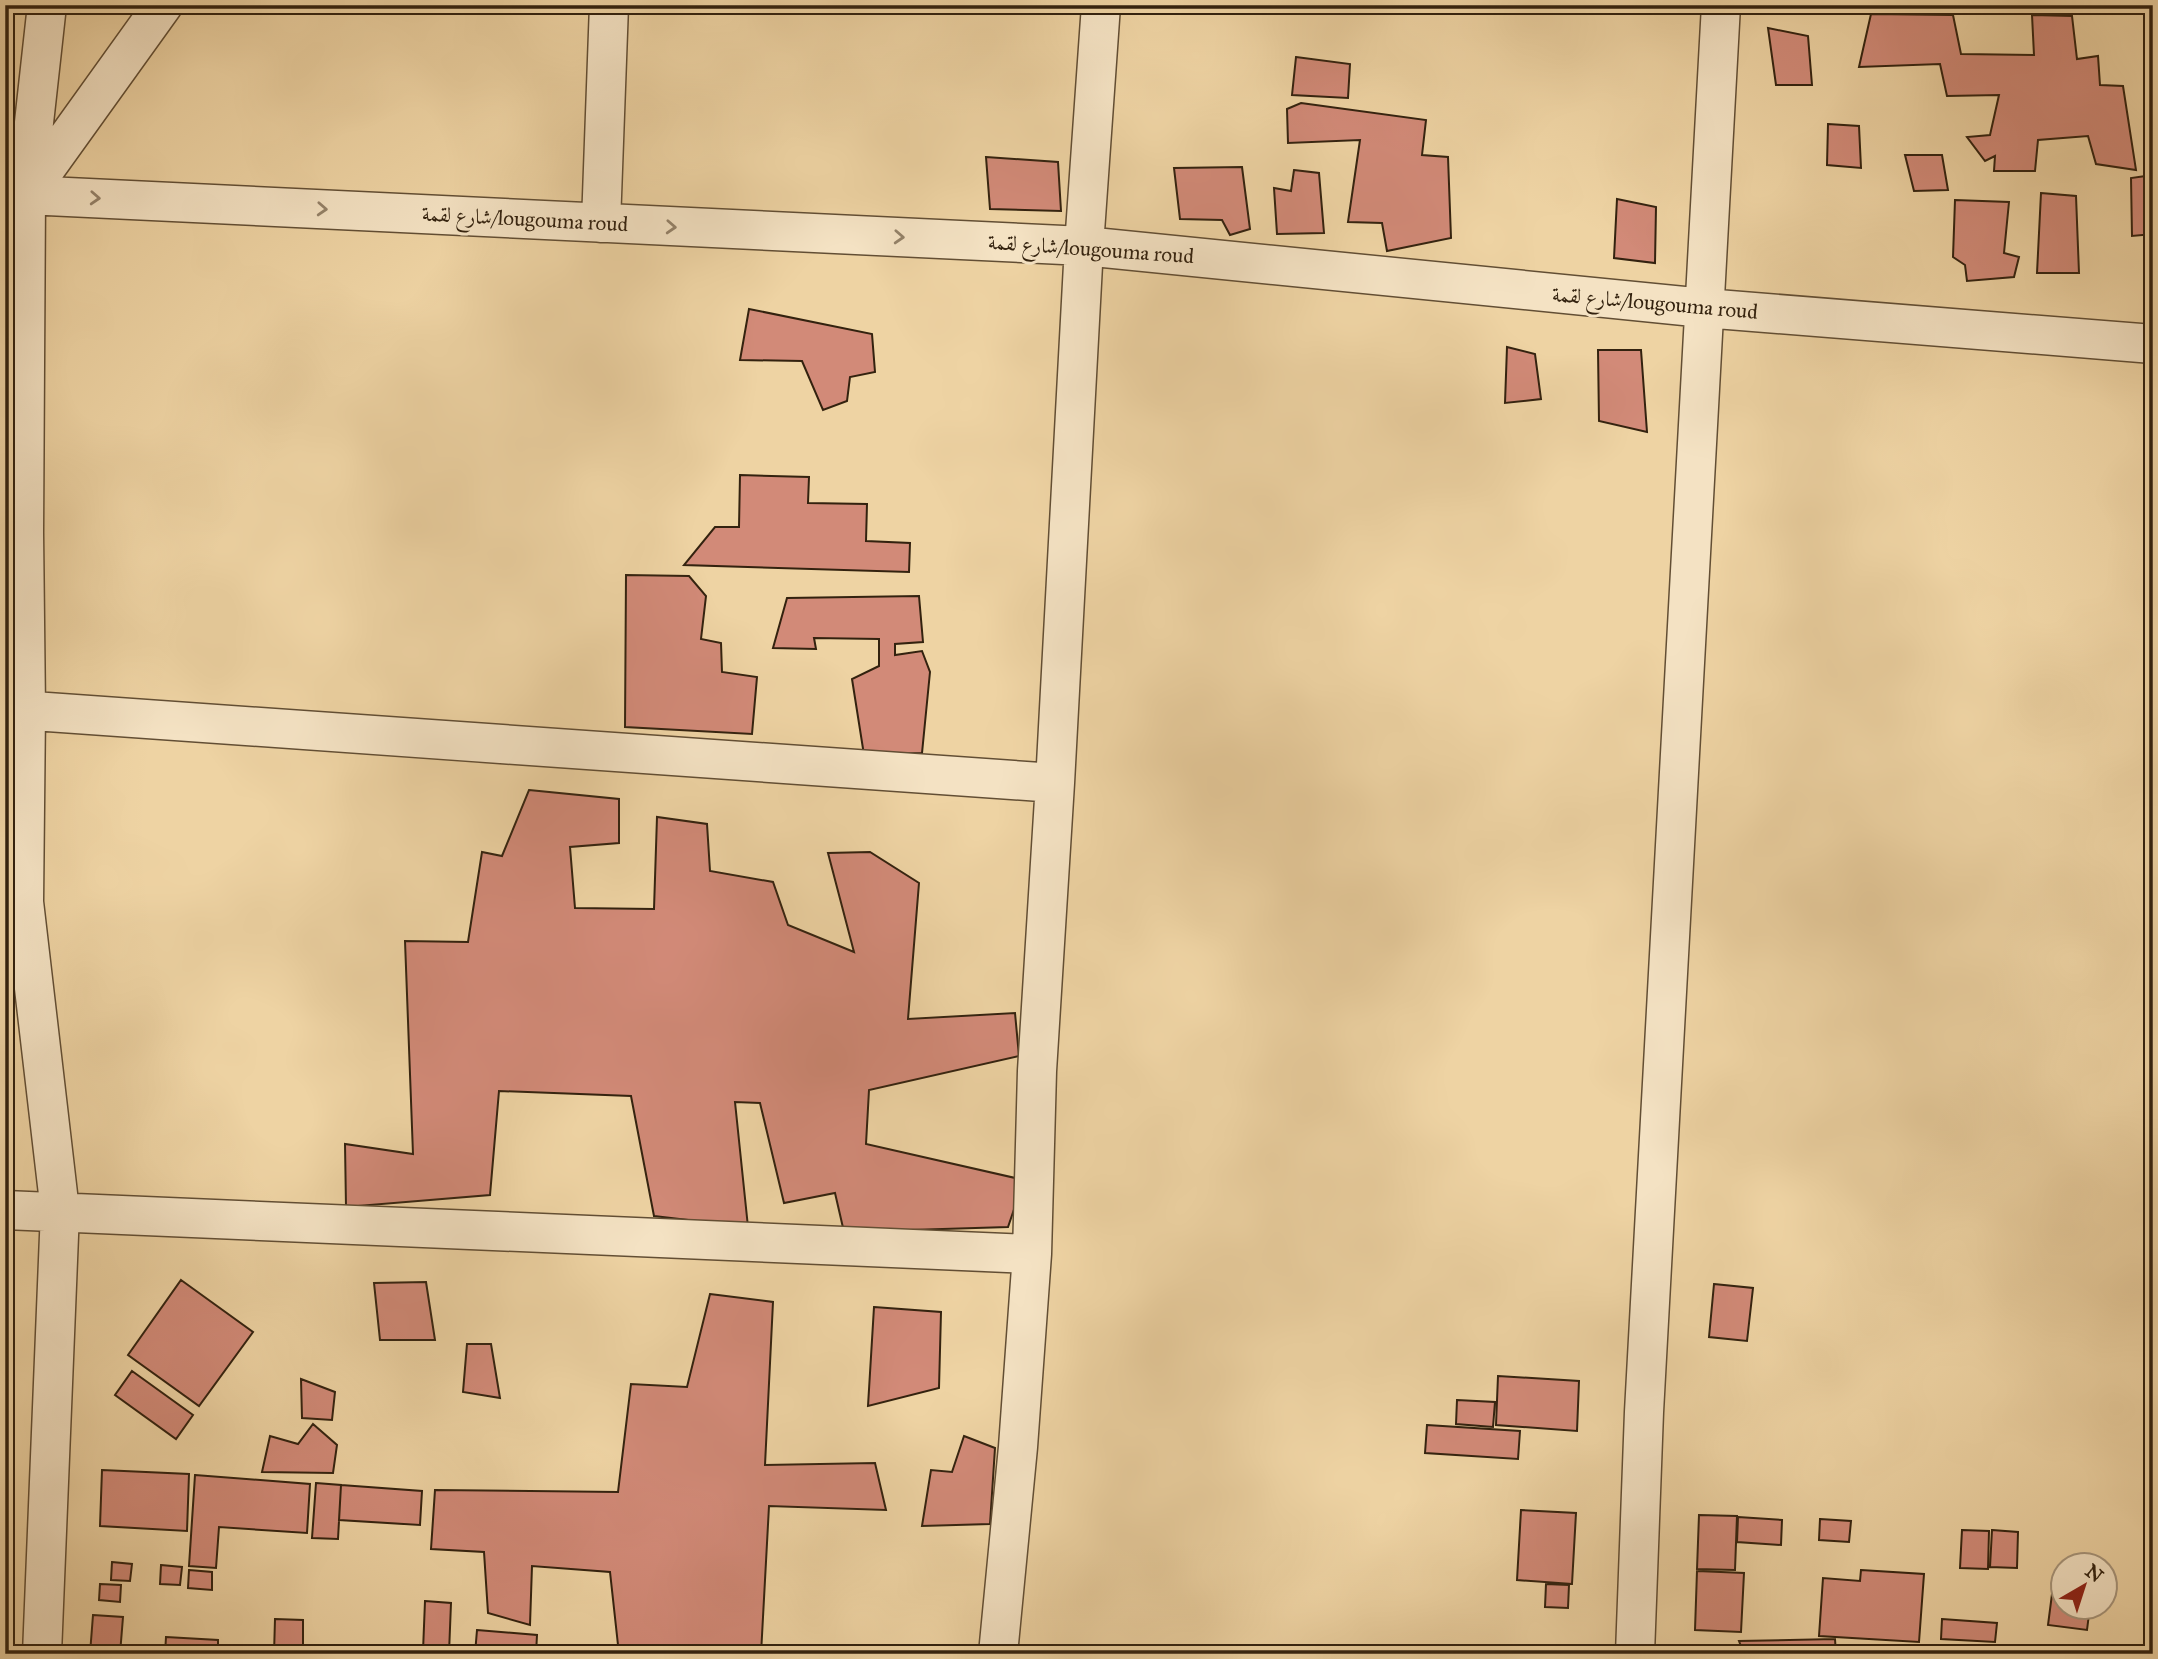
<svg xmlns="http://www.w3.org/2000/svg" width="2158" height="1659" font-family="'IM FELL Great Primer',Amiri,serif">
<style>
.building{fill:#d28a78;stroke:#33220f;stroke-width:2}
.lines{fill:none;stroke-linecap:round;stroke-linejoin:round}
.minor-casing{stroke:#624e34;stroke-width:41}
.minor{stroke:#f4e2c3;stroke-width:38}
.oneway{stroke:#948269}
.labels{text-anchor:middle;stroke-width:6;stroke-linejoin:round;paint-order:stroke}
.street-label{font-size:21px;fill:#33220f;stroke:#f4e2c3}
</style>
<rect width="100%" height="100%" fill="#eed3a3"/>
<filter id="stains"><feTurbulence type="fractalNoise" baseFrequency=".00286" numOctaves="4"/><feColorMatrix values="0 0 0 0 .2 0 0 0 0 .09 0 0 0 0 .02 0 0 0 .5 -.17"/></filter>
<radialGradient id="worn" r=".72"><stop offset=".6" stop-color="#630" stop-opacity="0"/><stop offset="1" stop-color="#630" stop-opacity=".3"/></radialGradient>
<path class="building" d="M 1871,14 L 1953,15 L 1961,54 L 2034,55 L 2032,15 L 2072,16 L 2077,59 L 2098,56 L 2100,85 L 2123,86 L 2136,170 L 2096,164 L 2088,136 L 2038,140 L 2035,171 L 1994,171 L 1995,156 L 1985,161 L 1967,137 L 1990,135 L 1999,95 L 1947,96 L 1940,64 L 1859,67 Z
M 1768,28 L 1808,36 L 1812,85 L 1776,85 Z
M 1296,57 L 1350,64 L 1348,98 L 1292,95 Z
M 1301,103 L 1426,120 L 1422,155 L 1448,157 L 1451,238 L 1387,251 L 1382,223 L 1348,222 L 1360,140 L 1288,143 L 1287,109 Z
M 1828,124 L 1859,126 L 1861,168 L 1827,165 Z
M 1905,155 L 1942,155 L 1948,190 L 1914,191 Z
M 986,157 L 1058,162 L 1061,211 L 990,209 Z
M 1242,167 L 1250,229 L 1230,235 L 1222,220 L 1180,219 L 1174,168 Z
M 1294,170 L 1319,173 L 1324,233 L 1277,234 L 1274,188 L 1291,191 Z
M 2153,175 L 2153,234 L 2132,236 L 2131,178 Z
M 2041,193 L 2076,196 L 2079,273 L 2037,273 Z
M 1617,199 L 1656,207 L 1655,263 L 1614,258 Z
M 1955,200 L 2009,202 L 2004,253 L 2019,257 L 2014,277 L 1967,281 L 1965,265 L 1953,257 Z
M 749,309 L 872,334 L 875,372 L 850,377 L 847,401 L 823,410 L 802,361 L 740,360 Z
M 1507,347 L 1535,354 L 1541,399 L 1505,403 Z
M 1598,350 L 1641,350 L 1647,432 L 1599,421 Z
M 740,475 L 809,477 L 808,503 L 867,504 L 866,541 L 910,543 L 909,572 L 684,565 L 715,527 L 739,527 Z
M 626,575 L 689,576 L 706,596 L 701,639 L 721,643 L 722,672 L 757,677 L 752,734 L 625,727 Z
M 919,596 L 923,642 L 895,644 L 895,655 L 922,651 L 930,672 L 922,753 L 864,755 L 852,679 L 879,666 L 879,639 L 814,638 L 816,649 L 773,648 L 787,598 Z
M 529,790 L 619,799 L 619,843 L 570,847 L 575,908 L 654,909 L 657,817 L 707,824 L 710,871 L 773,882 L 788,925 L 854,952 L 828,853 L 870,852 L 919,883 L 908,1019 L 1015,1013 L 1019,1056 L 869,1090 L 866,1144 L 1024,1180 L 1008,1227 L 844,1232 L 835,1193 L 784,1203 L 760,1103 L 735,1102 L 748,1227 L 654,1216 L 631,1096 L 499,1091 L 490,1195 L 346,1207 L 345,1144 L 413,1154 L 405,941 L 468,942 L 482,852 L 502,856 Z
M 181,1280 L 253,1332 L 199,1406 L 128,1355 Z
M 426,1282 L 435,1340 L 380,1340 L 374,1283 Z
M 1714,1284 L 1753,1288 L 1747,1341 L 1709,1337 Z
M 710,1294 L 773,1302 L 765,1465 L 875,1463 L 886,1510 L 769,1506 L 761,1654 L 619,1654 L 610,1572 L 532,1566 L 530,1625 L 488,1613 L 484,1552 L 431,1549 L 435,1490 L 618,1492 L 631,1384 L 687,1387 Z
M 874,1307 L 941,1312 L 939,1388 L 868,1406 Z
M 467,1344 L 491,1344 L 500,1398 L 463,1392 Z
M 132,1371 L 193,1415 L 176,1439 L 115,1395 Z
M 1498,1376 L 1579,1381 L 1577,1431 L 1496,1425 Z
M 301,1379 L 335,1392 L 332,1420 L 302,1418 Z
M 1457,1400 L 1495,1402 L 1493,1427 L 1456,1424 Z
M 313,1424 L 337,1445 L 333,1473 L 262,1472 L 270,1436 L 298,1444 Z
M 1427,1425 L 1520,1431 L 1518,1459 L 1425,1453 Z
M 964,1436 L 995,1448 L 990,1524 L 922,1526 L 931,1470 L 952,1472 Z
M 102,1470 L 189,1474 L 187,1531 L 100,1526 Z
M 195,1475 L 310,1484 L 307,1533 L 219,1527 L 216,1568 L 189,1566 Z
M 316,1483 L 341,1485 L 338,1539 L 312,1538 Z
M 341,1485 L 422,1491 L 420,1525 L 339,1520 Z
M 1521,1510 L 1576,1513 L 1572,1584 L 1517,1580 Z
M 1699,1515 L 1737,1516 L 1735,1570 L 1697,1569 Z
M 1738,1517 L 1782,1520 L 1781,1545 L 1737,1542 Z
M 1820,1519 L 1851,1521 L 1849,1542 L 1819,1540 Z
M 1962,1530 L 1989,1531 L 1988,1569 L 1960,1568 Z
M 1992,1530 L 2018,1532 L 2017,1568 L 1990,1567 Z
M 112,1562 L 132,1564 L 130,1581 L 111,1580 Z
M 161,1565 L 182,1567 L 180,1585 L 160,1584 Z
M 189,1570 L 212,1572 L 212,1590 L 188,1588 Z
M 1861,1570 L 1924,1574 L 1919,1642 L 1819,1636 L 1823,1578 L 1860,1581 Z
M 1697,1571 L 1744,1573 L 1741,1632 L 1695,1630 Z
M 100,1584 L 121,1585 L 120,1602 L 99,1600 Z
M 1546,1584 L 1569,1585 L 1568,1608 L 1545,1607 Z
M 2052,1594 L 2064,1595 L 2064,1606 L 2090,1606 L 2087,1630 L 2048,1625 Z
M 425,1601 L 451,1603 L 449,1653 L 423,1651 Z
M 93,1615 L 123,1617 L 120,1654 L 90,1654 Z
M 275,1619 L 303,1620 L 303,1654 L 274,1654 Z
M 1942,1619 L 1997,1623 L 1995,1642 L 1941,1639 Z
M 477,1630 L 537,1635 L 536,1654 L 475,1654 Z
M 166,1637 L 218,1640 L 218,1654 L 165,1654 Z
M 1835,1639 L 1836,1654 L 1744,1654 L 1739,1641 Z"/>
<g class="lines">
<defs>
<path id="minor" d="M 28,193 L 163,5
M 5,194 L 1084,246 L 1704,308 L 2153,344
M 601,223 L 609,5
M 5,709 L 1055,783
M 5,1210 L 1032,1254
M 42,1654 L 60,1211 L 24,902 L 26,710 L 24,533 L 26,195 L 47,5
M 998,1654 L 1018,1447 L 1032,1254 L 1037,1071 L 1055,783 L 1084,246 L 1101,5
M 1635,1654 L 1644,1412 L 1721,5"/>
</defs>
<use href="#minor" class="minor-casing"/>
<use href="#minor" class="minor"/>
</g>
<defs><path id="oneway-chevron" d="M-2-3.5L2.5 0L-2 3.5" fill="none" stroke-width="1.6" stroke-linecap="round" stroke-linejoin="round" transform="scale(1.75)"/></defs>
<g class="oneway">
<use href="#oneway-chevron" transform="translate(95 198) rotate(3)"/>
<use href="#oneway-chevron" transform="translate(322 209) rotate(3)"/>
<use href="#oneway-chevron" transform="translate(671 227) rotate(3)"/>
<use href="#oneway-chevron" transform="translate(899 237) rotate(3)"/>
</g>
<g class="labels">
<g class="street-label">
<text transform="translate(525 219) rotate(3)" y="7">شارع لقمة/lougouma roud</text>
<text transform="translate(1091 249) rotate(4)" y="7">شارع لقمة/lougouma roud</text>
<text transform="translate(1655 303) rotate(5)" y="7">شارع لقمة/lougouma roud</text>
</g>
</g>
<rect width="2158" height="1659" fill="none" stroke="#eed3a3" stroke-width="28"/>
<rect x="7" y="7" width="2144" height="1645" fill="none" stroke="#33220f" stroke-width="3.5"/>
<rect x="14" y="14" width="2130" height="1631" fill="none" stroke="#33220f" stroke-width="2"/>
<g transform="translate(2084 1586) rotate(39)"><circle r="33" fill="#f4e2c3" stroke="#a7957b" stroke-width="2"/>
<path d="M0-5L12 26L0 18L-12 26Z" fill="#8f2418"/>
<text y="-10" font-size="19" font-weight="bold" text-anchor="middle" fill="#33220f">N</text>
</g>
<rect width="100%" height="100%" filter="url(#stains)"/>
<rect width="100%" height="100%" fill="url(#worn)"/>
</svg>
